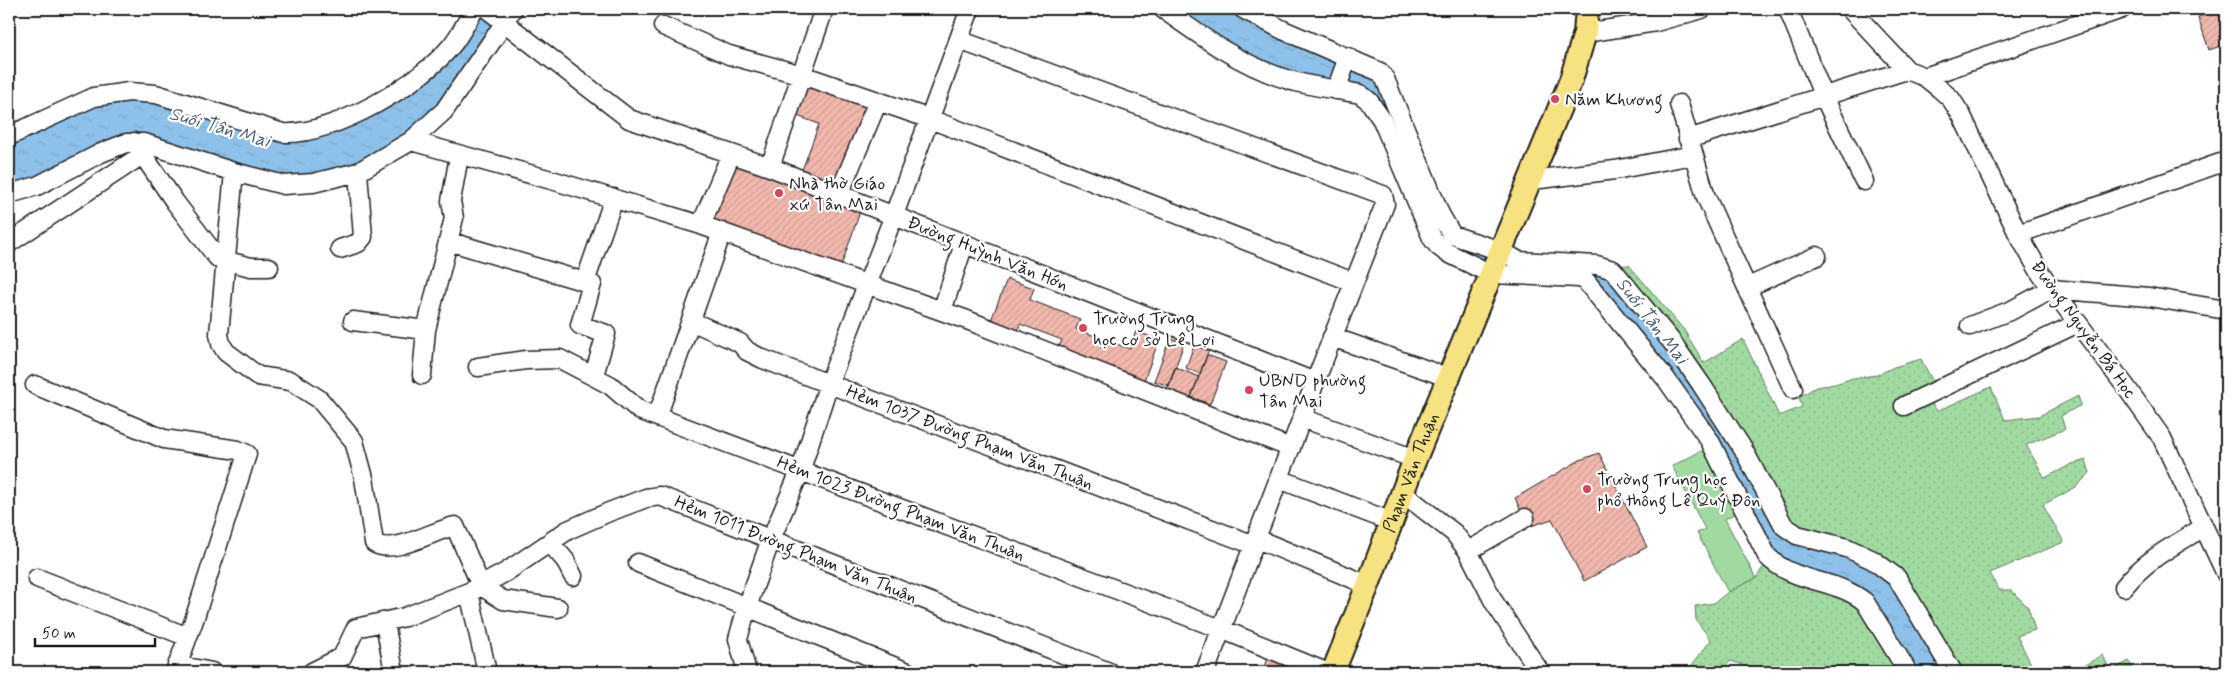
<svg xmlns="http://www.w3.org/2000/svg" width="2235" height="681" font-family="Mynerve,sans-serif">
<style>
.grass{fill:url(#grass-dots);stroke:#5e7b5e}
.pitch{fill:#a1daa0;stroke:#5e7b5e}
.water{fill:url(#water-ripples);stroke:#607f97}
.building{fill:url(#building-hatch);stroke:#1c1c1c}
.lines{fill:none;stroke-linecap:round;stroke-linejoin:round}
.minor-casing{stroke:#1c1c1c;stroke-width:21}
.major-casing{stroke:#1c1c1c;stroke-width:26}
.minor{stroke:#fff;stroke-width:18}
.major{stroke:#f7e281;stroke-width:22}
.poi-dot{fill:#d1495b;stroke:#fff;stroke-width:2}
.labels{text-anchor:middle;stroke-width:4.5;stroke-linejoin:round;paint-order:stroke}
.poi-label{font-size:18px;fill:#1c1c1c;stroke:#fff;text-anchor:start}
.street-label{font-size:18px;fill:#1c1c1c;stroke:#fff}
.water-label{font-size:19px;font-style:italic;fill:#495e6e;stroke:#fff}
</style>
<defs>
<pattern id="grass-dots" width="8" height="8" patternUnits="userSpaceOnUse" patternTransform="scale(1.25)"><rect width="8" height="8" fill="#a1daa0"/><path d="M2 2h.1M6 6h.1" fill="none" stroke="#8aba89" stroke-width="1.8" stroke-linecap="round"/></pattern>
<pattern id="water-ripples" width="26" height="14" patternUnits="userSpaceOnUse" patternTransform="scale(1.25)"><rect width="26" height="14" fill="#8dc1e9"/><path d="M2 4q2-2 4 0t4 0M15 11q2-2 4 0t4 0" fill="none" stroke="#79a5c7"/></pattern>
<pattern id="building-hatch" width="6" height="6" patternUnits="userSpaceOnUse" patternTransform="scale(1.25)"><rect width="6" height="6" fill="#f2b8ae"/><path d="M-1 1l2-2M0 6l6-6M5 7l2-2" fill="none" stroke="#cf9e95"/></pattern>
</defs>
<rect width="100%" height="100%" fill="#fff"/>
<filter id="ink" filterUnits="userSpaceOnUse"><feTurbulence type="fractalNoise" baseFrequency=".02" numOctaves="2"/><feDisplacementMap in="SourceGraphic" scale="10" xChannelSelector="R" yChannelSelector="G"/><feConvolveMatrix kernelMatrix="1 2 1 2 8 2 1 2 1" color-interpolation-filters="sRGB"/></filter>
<g filter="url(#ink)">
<path class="grass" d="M 1629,265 L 1684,330 L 1704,363 L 1743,339 L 1779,416 L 1802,407 L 1799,397 L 1816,387 L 1835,384 L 1853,378 L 1877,375 L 1894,367 L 1921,359 L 1933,382 L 1925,385 L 1930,401 L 1937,411 L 1991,387 L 2005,420 L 2039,416 L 2078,396 L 2081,405 L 2061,416 L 2065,429 L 2026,445 L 2045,478 L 2072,464 L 2086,460 L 2090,473 L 2076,487 L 2043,505 L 2064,542 L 1990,573 L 1999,590 L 2011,590 L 2028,607 L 2035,630 L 2017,636 L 2035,672 L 1746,672 L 1741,664 L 1730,661 L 1723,672 L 1690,672 L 1692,665 L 1711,640 L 1696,620 L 1695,606 L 1714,603 L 1728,592 L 1756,578 L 1766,563 L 1617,266 Z
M 2103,655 L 2110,671 L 2129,661 L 2135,672 L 2072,672 Z"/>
<path class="pitch" d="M 1707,448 L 1740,511 L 1725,519 L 1756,578 L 1728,592 L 1697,533 L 1705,529 L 1672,466 Z"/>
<path class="water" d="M 482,9 L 506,9 L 441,107 L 408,137 L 356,166 L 291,180 L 146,138 L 53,170 L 9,188 L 9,142 L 94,103 L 131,98 L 155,100 L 281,138 L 368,116 Z
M 1173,9 L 1232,9 L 1377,77 L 1445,236 L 1610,275 L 1667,346 L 1737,451 L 1779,530 L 1844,553 L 1893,582 L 1946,672 L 1915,672 L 1869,599 L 1781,563 L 1603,290 L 1503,269 L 1443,244 L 1387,118 L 1326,83 L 1256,61 Z"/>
<path class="building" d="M 2221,9 L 2223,9 L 2226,18 L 2226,44 L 2209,50 L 2198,17 Z
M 804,82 L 872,105 L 838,187 L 801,173 L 819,124 L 792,114 Z
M 733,162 L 861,209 L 840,269 L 709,222 Z
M 1007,279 L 1034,288 L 1030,300 L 1080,319 L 1076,329 L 1130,349 L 1136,331 L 1159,340 L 1143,383 L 1058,349 L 1062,340 L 1020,324 L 1017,334 L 990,323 Z
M 1170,338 L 1184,343 L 1169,386 L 1154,381 Z
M 1194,345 L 1209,350 L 1200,374 L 1186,368 Z
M 1207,355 L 1226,362 L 1210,404 L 1191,397 Z
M 1175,367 L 1199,377 L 1189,401 L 1166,392 Z
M 1599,453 L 1647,547 L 1584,581 L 1552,519 L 1528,527 L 1515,498 L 1580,460 Z
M 1269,656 L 1305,672 L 1263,672 Z"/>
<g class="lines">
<defs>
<path id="minor" d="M 487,9 L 629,119 L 770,167 L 1315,382 L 1302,418 L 1415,459
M 1163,9 C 1202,37 1242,66 1289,80 C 1312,87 1337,89 1360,94 L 1369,101 L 1382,120 L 1432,238 L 1438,246 L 1446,252 L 1491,274 L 1579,278 L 1585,280 L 1666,379 L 1710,441 L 1767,556 C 1794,584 1836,578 1865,602 L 1908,672
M 1243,9 L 1283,30 L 1380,72 L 1385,79 L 1440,214 L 1452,235 L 1501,251 L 1519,261 L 1597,265 L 1613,270 L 1672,342 L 1701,384 L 1743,449 L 1784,526 L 1797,535 L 1847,548 L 1873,560 L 1897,578 L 1953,672
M 1788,9 L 1824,97 L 1864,181
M 1850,9 L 1907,70 L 1925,77 L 1940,89 L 1951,99 L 1962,116 L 2018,234 L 2041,274 L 2126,387 L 2162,438 L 2226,574
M 510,13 L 513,9
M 663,26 L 729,55 L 802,75 L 930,119 L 1353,282
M 1585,33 L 1656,22 L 1702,9
M 959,40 L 1383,195 L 1385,204 L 1315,382
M 1925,77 L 2122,9
M 1336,90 L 1348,57
M 1679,104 L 1706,197 L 1793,389
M 9,136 L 94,97 L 129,92 L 156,94 L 283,133 C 333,136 422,83 452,45 C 461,34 467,20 475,9
M 1688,139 L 1907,70
M 411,141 L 555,181 L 701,225 L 967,320 L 1291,448
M 134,142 L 175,202 L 216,256 L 219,259 L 251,267 L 269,267
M 770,167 L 824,9
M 234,172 L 219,334 L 221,344 L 226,352 L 258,376 L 291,381 L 319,399 L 354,441 L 364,478 L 374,543 C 393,556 434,530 455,526 L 481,586 L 503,600 L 558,608
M 1532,180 L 1615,170 L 1693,155
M 9,194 L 37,186 L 101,153 L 126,143 L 144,143 L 234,172 L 284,185 L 313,183 L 358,172 L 411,141 L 444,111 L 505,22
M 839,194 L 878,101
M 701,225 L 731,154
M 2018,234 L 2226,161
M 448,241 L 592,284 L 580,325 L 606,334 L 594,375
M 9,243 L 142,155
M 340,249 L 358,243 L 363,237 L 358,172
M 585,282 L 614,198
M 1748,287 L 1817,256
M 942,311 L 964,244
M 353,321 L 426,330
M 691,321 L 740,343 L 747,351 L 763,359 L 1254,545
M 1970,326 L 2012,310 L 2051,289 L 2149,297 L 2226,310
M 1332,337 L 1450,378
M 478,367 L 526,360 L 560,359 L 610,385 L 639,410 L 1221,629 L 1326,672
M 422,375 L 426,330 L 454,218 L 451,201 L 459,156
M 35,385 L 164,439 L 238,450 L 247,454 L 193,623 L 175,672
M 1904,406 L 2078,323
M 657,417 L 722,232
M 1279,479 L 1392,522
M 1404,494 L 1454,533 L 1468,551 L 1494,602 L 1540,672
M 1257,539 L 1368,585
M 550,543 L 565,560 L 573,576
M 1468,551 L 1525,518
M 638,563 L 908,672
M 37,578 L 188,637
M 2124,587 C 2145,560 2174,545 2204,527
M 469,592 L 487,672
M 385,623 L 394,672
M 177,665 L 212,672
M 312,672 L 342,657 L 356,628 L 405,617 L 469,592 L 506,572 L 568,530 L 609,512 L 646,498 L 660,496 L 1109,672
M 747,672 L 738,639 L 747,607 L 771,539 L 801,469 L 829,383 L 894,215 L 970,9
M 1205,672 L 1302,418"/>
<g id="major">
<path id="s1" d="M 1333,672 L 1368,585 L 1415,459 L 1571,80 L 1585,33 L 1587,9"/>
</g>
</defs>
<use href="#minor" class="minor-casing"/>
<use href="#major" class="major-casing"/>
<use href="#minor" class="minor"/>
<use href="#major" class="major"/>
</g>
</g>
<g class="poi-dot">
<circle cx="1555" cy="99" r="5"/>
<circle cx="779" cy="193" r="5"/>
<circle cx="1083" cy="328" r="5"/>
<circle cx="1249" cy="390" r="5"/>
<circle cx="1587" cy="489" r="5"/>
</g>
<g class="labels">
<g class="poi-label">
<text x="1565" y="105">Năm Khương</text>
<text x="789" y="189">Nhà thờ Giáo<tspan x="789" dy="21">xứ Tân Mai</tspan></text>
<text x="1093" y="324">Trường Trung<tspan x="1093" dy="21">học cơ sở Lê Lợi</tspan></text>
<text x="1259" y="386">UBND phường<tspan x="1259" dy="21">Tân Mai</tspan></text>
<text x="1597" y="485">Trường Trung học<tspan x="1597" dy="21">phổ thông Lê Quý Đôn</tspan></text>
</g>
<g class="street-label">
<text transform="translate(988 253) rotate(22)" y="6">Đường Huỳnh Văn Hớn</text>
<text transform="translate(2084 329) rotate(54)" y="6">Đường Nguyễn Bá Học</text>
<text transform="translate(970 437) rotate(21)" y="6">Hẻm 1037 Đường Phạm Văn Thuận</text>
<text dy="6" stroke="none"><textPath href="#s1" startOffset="214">Phạm Văn Thuận</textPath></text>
<text transform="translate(901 508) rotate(21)" y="6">Hẻm 1023 Đường Phạm Văn Thuận</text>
<text transform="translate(796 549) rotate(22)" y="6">Hẻm 1011 Đường Phạm Văn Thuận</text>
</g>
<g class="water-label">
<text transform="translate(220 126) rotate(16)" y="7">Suối Tân Mai</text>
<text transform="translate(1653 320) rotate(52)" y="7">Suối Tân Mai</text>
</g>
</g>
<rect width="2235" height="681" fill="none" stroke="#fff" stroke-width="30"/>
<rect x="15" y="15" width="2205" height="651" fill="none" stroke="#1c1c1c" stroke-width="2" filter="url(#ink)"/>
<path d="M35 638v8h120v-8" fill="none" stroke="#1c1c1c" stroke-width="2.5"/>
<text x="42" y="638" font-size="15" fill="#1c1c1c" stroke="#ffffff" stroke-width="4" paint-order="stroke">50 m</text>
</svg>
